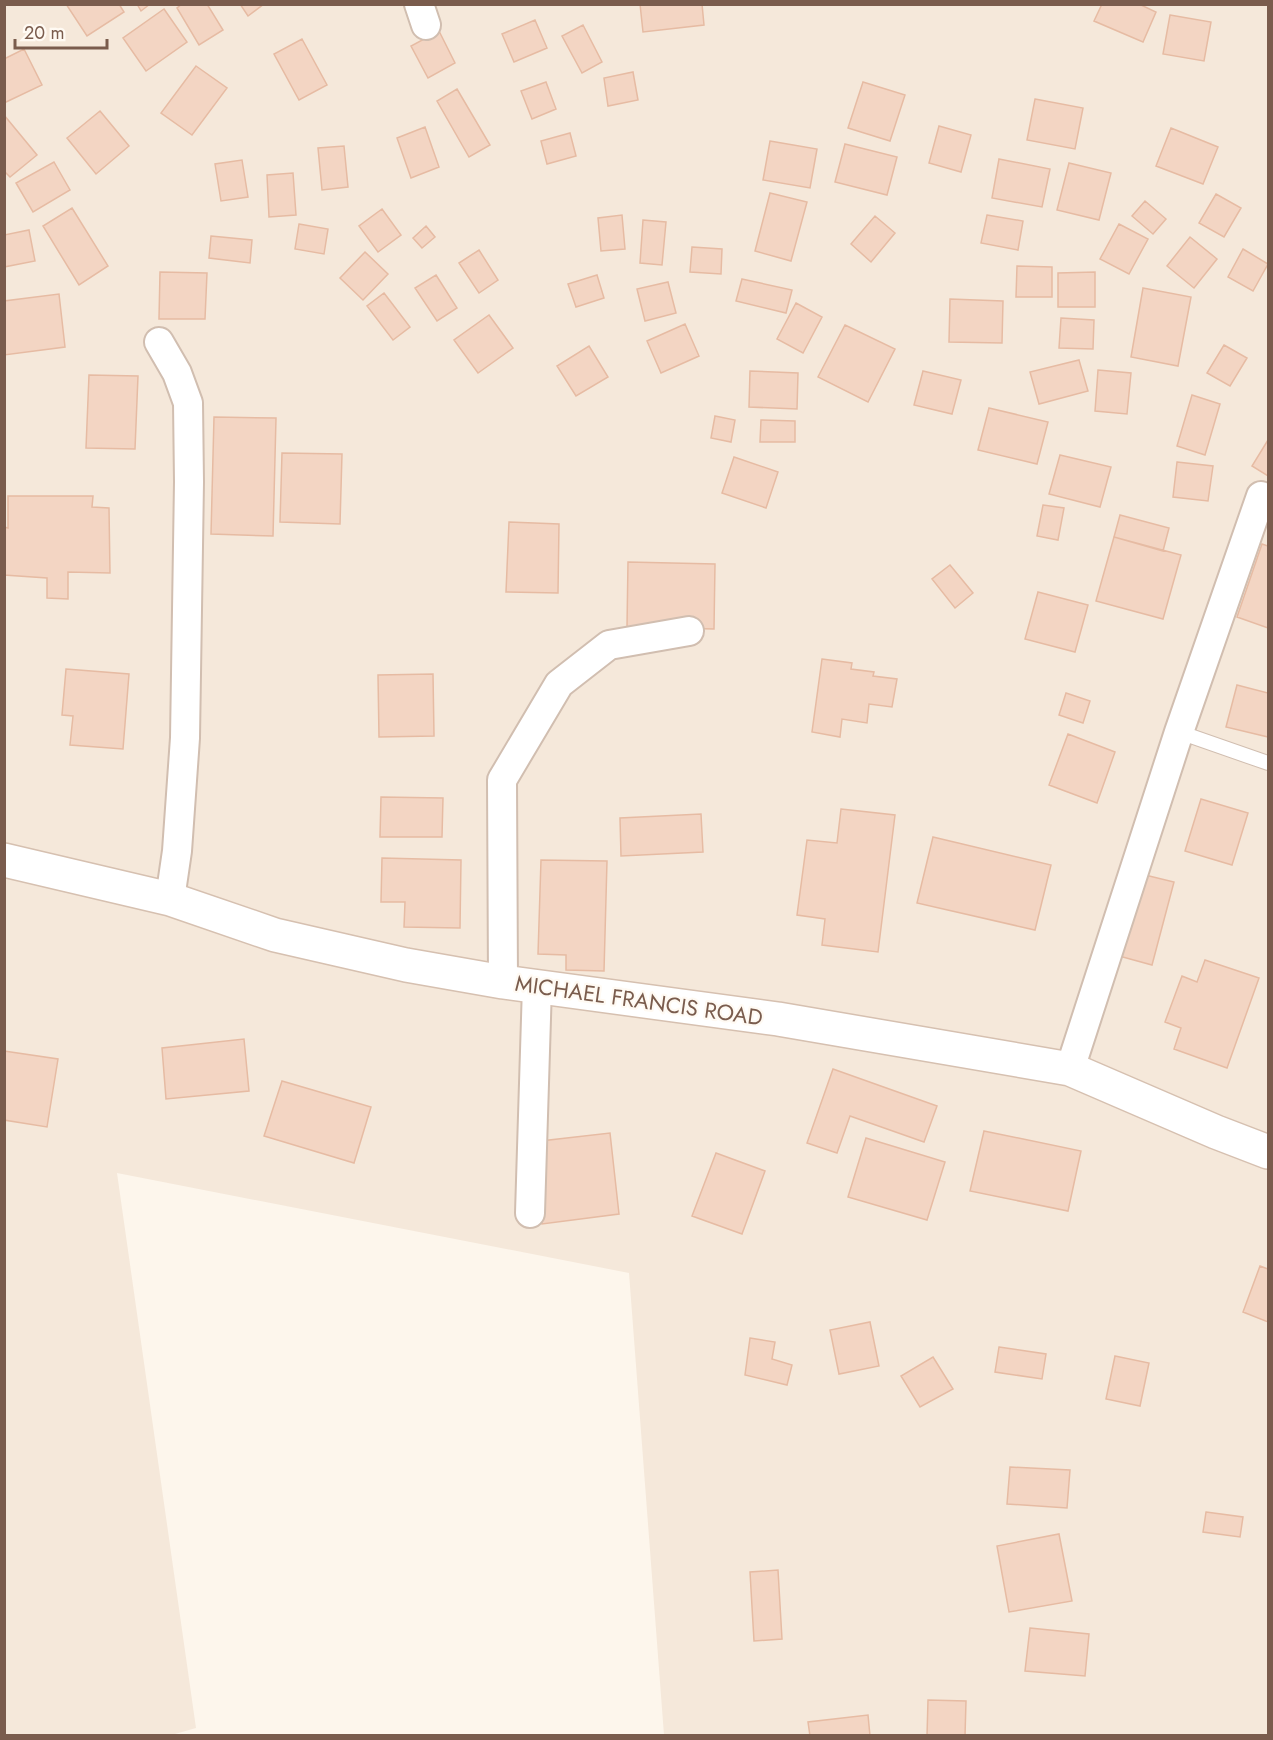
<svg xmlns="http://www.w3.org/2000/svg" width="1273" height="1740" font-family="Jost,sans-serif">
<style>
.residential{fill:#f5e8da}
.building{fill:#f3d5c3;stroke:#e6bba3;stroke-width:1.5}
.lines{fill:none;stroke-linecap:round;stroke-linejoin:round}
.lane-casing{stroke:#d1beb0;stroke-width:16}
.street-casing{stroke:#d1beb0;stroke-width:32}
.secondary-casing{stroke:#d6c0b0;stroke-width:36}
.lane{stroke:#fff;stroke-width:14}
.street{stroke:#fff;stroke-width:28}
.secondary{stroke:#fff;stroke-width:33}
.labels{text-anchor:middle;stroke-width:4.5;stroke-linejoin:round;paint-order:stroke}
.street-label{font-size:22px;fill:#7a5c4d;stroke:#fffaf3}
</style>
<rect width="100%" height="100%" fill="#fdf6ec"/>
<path class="residential" d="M 5,5 L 1268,5 L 1268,1735 L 664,1735 L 629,1273 L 117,1173 L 196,1728 L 168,1736 L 5,1736 Z"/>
<path class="building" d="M 66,4 L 119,4 L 124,12 L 87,36 Z
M 137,4 L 150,4 L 141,11 Z
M 182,4 L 207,4 L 223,30 L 199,45 L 177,8 Z
M 240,4 L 264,4 L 248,16 Z
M 640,4 L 702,4 L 704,25 L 643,32 Z
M 1102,4 L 1139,4 L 1156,12 L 1143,42 L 1094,21 Z
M 164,9 L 187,42 L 146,71 L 123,38 Z
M 1170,15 L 1211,22 L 1204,61 L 1163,54 Z
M 535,20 L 547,48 L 514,62 L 502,34 Z
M 583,25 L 602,62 L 582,73 L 562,36 Z
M 439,31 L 455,63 L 428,78 L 411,46 Z
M 302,39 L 327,85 L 299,100 L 274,54 Z
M 24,49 L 42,85 L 4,103 L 4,59 Z
M 196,66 L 227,88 L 192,135 L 161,113 Z
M 633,72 L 638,100 L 608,106 L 604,78 Z
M 546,82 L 556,109 L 532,119 L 521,91 Z
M 863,82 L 905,95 L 890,141 L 848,128 Z
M 457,89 L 490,145 L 469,157 L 437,101 Z
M 1035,99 L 1083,108 L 1075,149 L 1027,140 Z
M 100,111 L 129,146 L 96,174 L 67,138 Z
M 4,115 L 37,155 L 10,177 L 4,171 Z
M 939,126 L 971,135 L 961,172 L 929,163 Z
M 425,127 L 439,167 L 411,178 L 397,138 Z
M 1171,128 L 1218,147 L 1203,184 L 1156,166 Z
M 570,133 L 576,156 L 547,164 L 541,141 Z
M 770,141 L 817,149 L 810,188 L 763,180 Z
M 845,144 L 897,157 L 887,195 L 835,182 Z
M 344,146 L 348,187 L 322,190 L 318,148 Z
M 999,159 L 1050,169 L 1042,207 L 992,198 Z
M 242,160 L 248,197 L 221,201 L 215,164 Z
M 54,162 L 70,190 L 33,212 L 16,183 Z
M 1069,163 L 1111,173 L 1099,220 L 1057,210 Z
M 293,173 L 296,215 L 269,217 L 267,175 Z
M 770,193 L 807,202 L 791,261 L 755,251 Z
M 1216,194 L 1241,208 L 1224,237 L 1199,223 Z
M 1145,201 L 1166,219 L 1153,234 L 1132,216 Z
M 72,208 L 108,266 L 79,285 L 43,226 Z
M 382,209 L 401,235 L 378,252 L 359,226 Z
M 622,215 L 625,249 L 601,251 L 598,218 Z
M 987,215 L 1023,221 L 1018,250 L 981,243 Z
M 875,216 L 895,233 L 871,262 L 851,244 Z
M 643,220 L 666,222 L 662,265 L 640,263 Z
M 299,224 L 328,229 L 324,254 L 295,249 Z
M 1119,224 L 1148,239 L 1129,274 L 1100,259 Z
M 426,226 L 435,237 L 422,248 L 413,238 Z
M 29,230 L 35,261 L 4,267 L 4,235 Z
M 211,236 L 252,240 L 250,263 L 209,258 Z
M 1190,237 L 1217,259 L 1194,288 L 1167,266 Z
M 692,247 L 722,249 L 721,274 L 690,272 Z
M 1243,249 L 1268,264 L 1253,291 L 1228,277 Z
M 479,250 L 498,280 L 479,293 L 459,263 Z
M 365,252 L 388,274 L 363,300 L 340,278 Z
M 1017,266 L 1052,267 L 1052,297 L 1016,297 Z
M 160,272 L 207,273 L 205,319 L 159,319 Z
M 1095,272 L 1095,307 L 1058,307 L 1058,273 Z
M 436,275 L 457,308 L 437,321 L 415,288 Z
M 597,275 L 604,298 L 576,307 L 568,284 Z
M 742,279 L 792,290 L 786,313 L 736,301 Z
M 668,282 L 676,313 L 645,321 L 637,289 Z
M 1143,288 L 1191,297 L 1178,366 L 1131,357 Z
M 384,293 L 410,327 L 393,340 L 367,306 Z
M 59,294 L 65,347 L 4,355 L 4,301 Z
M 950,299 L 1003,301 L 1002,343 L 949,342 Z
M 796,303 L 822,317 L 803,353 L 777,339 Z
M 489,315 L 513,348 L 478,373 L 454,340 Z
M 1061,318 L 1094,320 L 1093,349 L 1059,348 Z
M 685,324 L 699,356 L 661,373 L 647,341 Z
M 845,325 L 895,349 L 868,402 L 818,377 Z
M 1224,345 L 1247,358 L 1230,386 L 1207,373 Z
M 589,346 L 608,377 L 576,396 L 557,366 Z
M 1079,360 L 1088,391 L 1039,404 L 1030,372 Z
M 1098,370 L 1131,373 L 1127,414 L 1095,411 Z
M 750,371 L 798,373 L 797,409 L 749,407 Z
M 923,371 L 961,380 L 952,414 L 914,405 Z
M 89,375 L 138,376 L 135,449 L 86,448 Z
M 1192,395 L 1220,404 L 1205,455 L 1177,446 Z
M 989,408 L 1048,422 L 1037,464 L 978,450 Z
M 715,416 L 735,420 L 731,442 L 711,438 Z
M 214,417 L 276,418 L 273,536 L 211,534 Z
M 761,420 L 795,421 L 795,442 L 760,442 Z
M 1268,440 L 1268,476 L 1252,466 Z
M 282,453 L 342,454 L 340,524 L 280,522 Z
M 1060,455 L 1111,467 L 1100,507 L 1049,494 Z
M 734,457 L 778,472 L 766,508 L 722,493 Z
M 1177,462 L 1213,466 L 1208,501 L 1173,497 Z
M 8,496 L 93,496 L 92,507 L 109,508 L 110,573 L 68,572 L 68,599 L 47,598 L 47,578 L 4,575 L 4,527 L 8,528 Z
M 1043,505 L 1064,508 L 1058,540 L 1037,536 Z
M 1120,515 L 1169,528 L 1163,551 L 1114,537 Z
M 509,522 L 559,524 L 558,593 L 506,592 Z
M 1114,537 L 1181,555 L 1163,619 L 1096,601 Z
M 1262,544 L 1268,546 L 1268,628 L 1237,617 Z
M 628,562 L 715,564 L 714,629 L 627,627 Z
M 950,565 L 973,593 L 955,608 L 932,579 Z
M 1038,592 L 1088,605 L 1075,652 L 1025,639 Z
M 822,659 L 852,663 L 851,669 L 874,672 L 873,676 L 897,679 L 892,707 L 869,704 L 867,723 L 842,719 L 840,737 L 812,732 Z
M 66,669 L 129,674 L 123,749 L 70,745 L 73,716 L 62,715 Z
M 433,674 L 434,736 L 379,737 L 378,675 Z
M 1237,685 L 1268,693 L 1268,737 L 1226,727 Z
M 1066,693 L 1090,701 L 1083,723 L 1059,715 Z
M 1068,734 L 1115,752 L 1097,803 L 1049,785 Z
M 381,797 L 443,798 L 442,837 L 380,837 Z
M 1201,799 L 1248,813 L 1232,865 L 1185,851 Z
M 841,809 L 895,815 L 878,952 L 822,945 L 825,919 L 797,915 L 807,840 L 837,843 Z
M 701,814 L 703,852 L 621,856 L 620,818 Z
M 933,837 L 1051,865 L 1035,930 L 917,903 Z
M 382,858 L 461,860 L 460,928 L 404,927 L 405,902 L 381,902 Z
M 541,860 L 607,861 L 604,971 L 566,970 L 566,955 L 538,954 Z
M 1141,874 L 1174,882 L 1152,965 L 1119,956 Z
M 1205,960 L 1259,978 L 1227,1068 L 1174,1049 L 1181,1028 L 1165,1022 L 1182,976 L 1197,982 Z
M 244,1039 L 249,1091 L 166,1099 L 162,1048 Z
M 4,1051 L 58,1059 L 47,1127 L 4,1120 Z
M 833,1069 L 937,1106 L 924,1142 L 850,1116 L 837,1153 L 807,1143 Z
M 282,1081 L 371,1107 L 354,1163 L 264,1136 Z
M 984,1131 L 1081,1151 L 1068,1211 L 970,1191 Z
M 610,1133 L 619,1214 L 542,1224 L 532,1142 Z
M 866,1138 L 945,1162 L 927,1220 L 848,1197 Z
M 716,1153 L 765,1171 L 742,1234 L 692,1216 Z
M 1260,1266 L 1268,1269 L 1268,1322 L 1243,1312 Z
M 870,1322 L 879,1366 L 839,1374 L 830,1330 Z
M 750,1338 L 775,1342 L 772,1359 L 792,1365 L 787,1385 L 745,1375 Z
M 999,1347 L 1046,1354 L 1042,1379 L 995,1372 Z
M 1115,1356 L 1149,1363 L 1140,1406 L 1106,1399 Z
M 933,1357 L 953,1389 L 920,1407 L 901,1376 Z
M 1010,1467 L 1070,1470 L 1067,1508 L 1007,1504 Z
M 1206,1512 L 1243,1517 L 1240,1537 L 1203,1532 Z
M 1059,1534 L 1072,1601 L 1009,1612 L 997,1546 Z
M 778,1570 L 782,1639 L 754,1641 L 750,1572 Z
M 1030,1628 L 1089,1634 L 1085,1676 L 1025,1671 Z
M 928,1700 L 966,1701 L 965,1736 L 927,1736 Z
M 868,1715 L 870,1736 L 810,1736 L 808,1722 Z"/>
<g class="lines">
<defs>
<path id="lane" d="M 1179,732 L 1268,763"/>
<path id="street" d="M 419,4 L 426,25
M 159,342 L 177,373 L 188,403 L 189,482 L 185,738 L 177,851 L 170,899
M 503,982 L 502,780 L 559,684 L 609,645 L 689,631
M 1070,1069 L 1179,732 L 1261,496
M 530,1213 L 537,986"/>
<path id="secondary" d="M 4,860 L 170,899 L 275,935 L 406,965 L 503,982 L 778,1019 L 1070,1069 L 1216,1132 L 1268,1152"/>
</defs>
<use href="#lane" class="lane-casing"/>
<use href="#street" class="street-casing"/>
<use href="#secondary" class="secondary-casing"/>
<use href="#lane" class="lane"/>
<use href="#street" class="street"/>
<use href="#secondary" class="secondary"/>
</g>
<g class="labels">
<g class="street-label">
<text transform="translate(639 1000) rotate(8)" y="8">MICHAEL FRANCIS ROAD</text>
</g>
</g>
<rect width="1273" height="1740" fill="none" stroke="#7a5c4d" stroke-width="12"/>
<path d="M15 39v9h92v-9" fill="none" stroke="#7a5c4d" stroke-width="3"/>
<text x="24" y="39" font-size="18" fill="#7a5c4d" stroke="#fffaf3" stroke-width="4.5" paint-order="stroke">20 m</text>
</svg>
